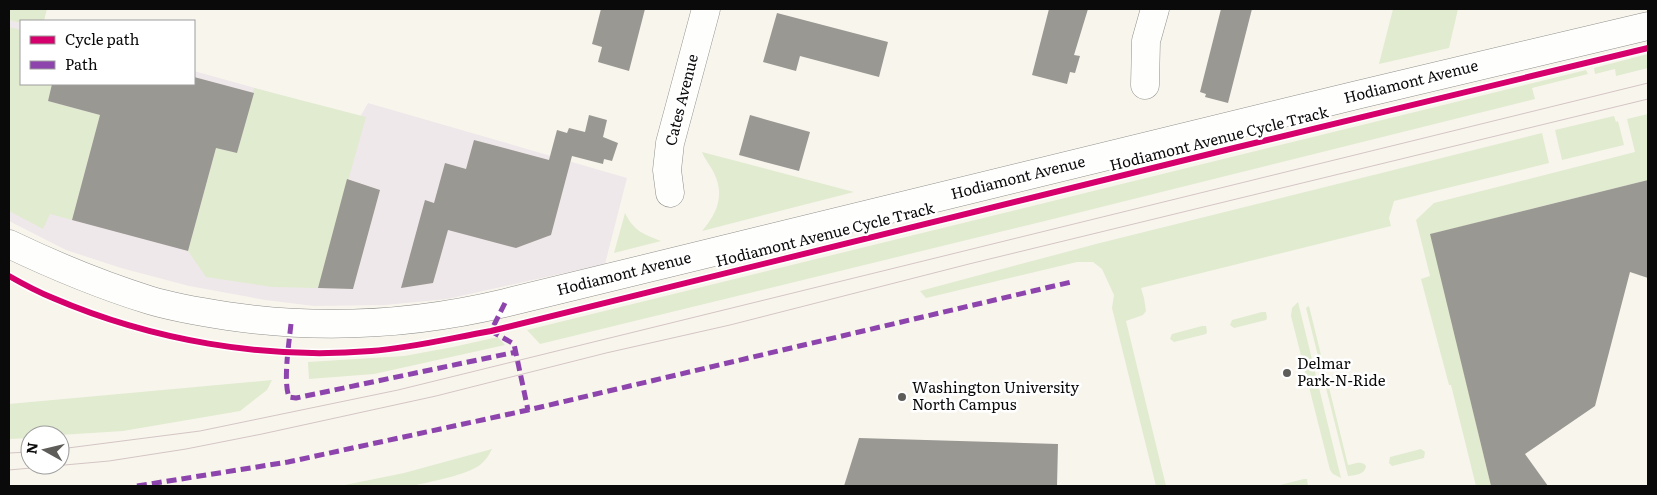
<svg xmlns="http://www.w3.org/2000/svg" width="1657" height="495" font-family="Literata,serif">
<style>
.industrial{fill:#efe8ea}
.green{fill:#e1ebcf}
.building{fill:#9a9893}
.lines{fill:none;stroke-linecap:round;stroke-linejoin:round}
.minor-casing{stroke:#91908c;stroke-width:29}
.minor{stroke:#fefefc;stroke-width:28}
.tram{stroke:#d4c5c4;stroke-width:1}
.quiet{stroke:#8e44ad;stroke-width:5;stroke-dasharray:10 5;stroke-linecap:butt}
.cycleway-casing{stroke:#fff;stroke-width:9}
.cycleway{stroke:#d6006c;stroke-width:6}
.poi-dot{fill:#5d5c59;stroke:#fff;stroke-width:2}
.labels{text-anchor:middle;stroke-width:5;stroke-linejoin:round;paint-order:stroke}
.street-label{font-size:15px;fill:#0a0a0a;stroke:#fff}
.poi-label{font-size:15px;fill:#0a0a0a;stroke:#fff;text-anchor:start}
</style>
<rect width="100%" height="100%" fill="#f8f5ed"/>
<path class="industrial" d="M 9,20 L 21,23 L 21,84 L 194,84 L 194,71 L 360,117 L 368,103 L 627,178 L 605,264 L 447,299 L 385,305 L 314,306 L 265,300 L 189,286 L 121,268 L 66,250 L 9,221 Z"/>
<path class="green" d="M 9,9 L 47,9 L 44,21 L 21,21 L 21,23 L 9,20 Z
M 1393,9 L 1458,9 L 1449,48 L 1379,64 Z
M 9,27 L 21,30 L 21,84 L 52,84 L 48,101 L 100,115 L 72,220 L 50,214 L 43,229 L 9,211 Z
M 1648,54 L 1648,68 L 1616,76 L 1615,69 L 1595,74 L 1594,68 Z
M 1586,70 L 1588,74 L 1532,88 L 1535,99 L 1049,220 L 540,344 L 527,330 Z
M 254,88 L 366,117 L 318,288 L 272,287 L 206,277 L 188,251 L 216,148 L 237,153 Z
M 1648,114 L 1648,180 L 1431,234 L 1491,486 L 1476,486 L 1451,385 L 1449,385 L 1421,279 L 1430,276 L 1416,220 L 1434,203 L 1635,152 L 1627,119 Z
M 1614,116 L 1616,122 L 1618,121 L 1624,145 L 1562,160 L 1555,130 Z
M 1542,133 L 1549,163 L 1394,201 L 1389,218 L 1391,226 L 1141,288 L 1144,298 L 1146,311 L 1143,315 L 1126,321 L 1166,486 L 1156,486 L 1112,308 L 1114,295 L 1102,269 L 1093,262 L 1077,262 L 926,298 L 920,291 L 1096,244 Z
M 702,152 L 854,192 L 702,231 C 717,214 725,195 714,173 C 711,166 705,160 702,152 Z
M 625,213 C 634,231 643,234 661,241 L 614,253 Z
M 1298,302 L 1341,478 L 1333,474 L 1330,470 L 1291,316 L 1292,308 Z
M 1309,306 L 1348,465 C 1354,464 1362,460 1366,466 C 1365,475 1355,475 1348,476 L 1306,308 Z
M 1262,312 L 1266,312 L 1267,318 L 1266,320 L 1234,328 L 1230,325 L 1232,320 Z
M 1202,326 L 1206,326 L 1207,332 L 1206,334 L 1174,342 L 1170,339 L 1172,334 Z
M 498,337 L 505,345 L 374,374 L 309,379 L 308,362 L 404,356 L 453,347 Z
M 272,380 L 267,390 L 240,411 L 123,431 L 60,435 L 30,435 L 30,438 L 9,439 L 9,404 Z
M 492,449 C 489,455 486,460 480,465 C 467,475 429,482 412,486 L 340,486 L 404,473 Z
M 1421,449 L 1425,452 L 1424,458 L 1392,466 L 1389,463 L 1390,457 Z
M 1304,479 L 1307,479 L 1308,486 L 1276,486 Z"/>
<path class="building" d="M 601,9 L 645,9 L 629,71 L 598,62 L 602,47 L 592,44 Z
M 1049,9 L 1088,9 L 1074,55 L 1080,56 L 1075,73 L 1070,72 L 1067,84 L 1032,75 Z
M 1221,9 L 1252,9 L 1228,103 L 1205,97 L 1206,94 L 1200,92 Z
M 777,13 L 888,42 L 879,77 L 800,56 L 796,71 L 763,62 Z
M 194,77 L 254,93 L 237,153 L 216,148 L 188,251 L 72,220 L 100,115 L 48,101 L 52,84 L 194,84 Z
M 589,115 L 607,120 L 603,137 L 618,143 L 612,161 L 604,159 L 603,164 L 572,156 L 551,235 L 516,248 L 448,230 L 433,283 L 401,288 L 425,200 L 434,203 L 445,163 L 466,169 L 474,140 L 549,160 L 557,130 L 567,133 L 569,128 L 585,132 Z
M 750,115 L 810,132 L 799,171 L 739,155 Z
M 347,179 L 380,190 L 353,289 L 318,288 Z
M 1648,180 L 1648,278 L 1630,272 L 1595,406 L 1525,454 L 1548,486 L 1491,486 L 1430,234 Z
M 859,438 L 1058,444 L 1057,486 L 844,486 Z"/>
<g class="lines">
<defs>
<path id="minor" d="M 1145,85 L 1146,41 L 1155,9
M 670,193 L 667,170 L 670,143 L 706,9
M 9,244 C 55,266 101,285 149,300 C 175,308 201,312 227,316 C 321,330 413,325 505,303 L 1357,95 L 1648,26"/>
</defs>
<use href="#minor" class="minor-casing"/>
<use href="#minor" class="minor"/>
<path class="tram" d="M 60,449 L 200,431 L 398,390 L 1648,83
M 9,453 L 30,452
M 9,470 L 109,461 L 186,449 L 262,434 L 436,396 L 606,353 L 730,325 L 969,264 L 1648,99"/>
<path class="quiet" d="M 505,303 L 491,331 L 514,344 L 528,410
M 291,324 C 289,343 283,381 289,397 L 296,398 L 516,352
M 137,486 L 288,462 L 528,410 L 1071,282"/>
<defs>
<path id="cycleway" d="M 9,276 C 23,284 38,292 53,298 C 151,340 264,360 371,351 C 412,348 451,338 491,331 L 1234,148 L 1648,48"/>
</defs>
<use href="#cycleway" class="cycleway-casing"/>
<use href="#cycleway" class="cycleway"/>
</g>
<g class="poi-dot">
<circle cx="1287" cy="373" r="5"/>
<circle cx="902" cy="397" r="5"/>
</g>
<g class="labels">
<g class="street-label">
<text transform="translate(1411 82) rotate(-14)" y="5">Hodiamont Avenue</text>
<text transform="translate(682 100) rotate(-76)" y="5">Cates Avenue</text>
<text transform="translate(1219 139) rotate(-14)" y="5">Hodiamont Avenue Cycle Track</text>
<text transform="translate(1018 178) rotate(-14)" y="5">Hodiamont Avenue</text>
<text transform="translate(825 235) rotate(-14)" y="5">Hodiamont Avenue Cycle Track</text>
<text transform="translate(624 274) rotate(-14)" y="5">Hodiamont Avenue</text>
</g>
<g class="poi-label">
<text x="1297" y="369">Delmar<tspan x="1297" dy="17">Park-N-Ride</tspan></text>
<text x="912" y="393">Washington University<tspan x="912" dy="17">North Campus</tspan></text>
</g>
</g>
<rect width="1657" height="495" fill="none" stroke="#0a0a0a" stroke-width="20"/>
<rect x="20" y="20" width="175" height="65" fill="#ffffff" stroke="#9d9d9d"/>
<rect x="30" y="36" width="25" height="8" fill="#d6006c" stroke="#9d9d9d"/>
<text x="65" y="45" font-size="15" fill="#0a0a0a">Cycle path</text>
<rect x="30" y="61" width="25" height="8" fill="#8e44ad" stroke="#9d9d9d"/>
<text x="65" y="70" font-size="15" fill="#0a0a0a">Path</text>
<g transform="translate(45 450) rotate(278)"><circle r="24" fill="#ffffff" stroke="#9d9d9d"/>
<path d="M0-4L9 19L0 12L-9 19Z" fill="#5d5c59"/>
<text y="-8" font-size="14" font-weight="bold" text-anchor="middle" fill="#0a0a0a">N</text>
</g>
</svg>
